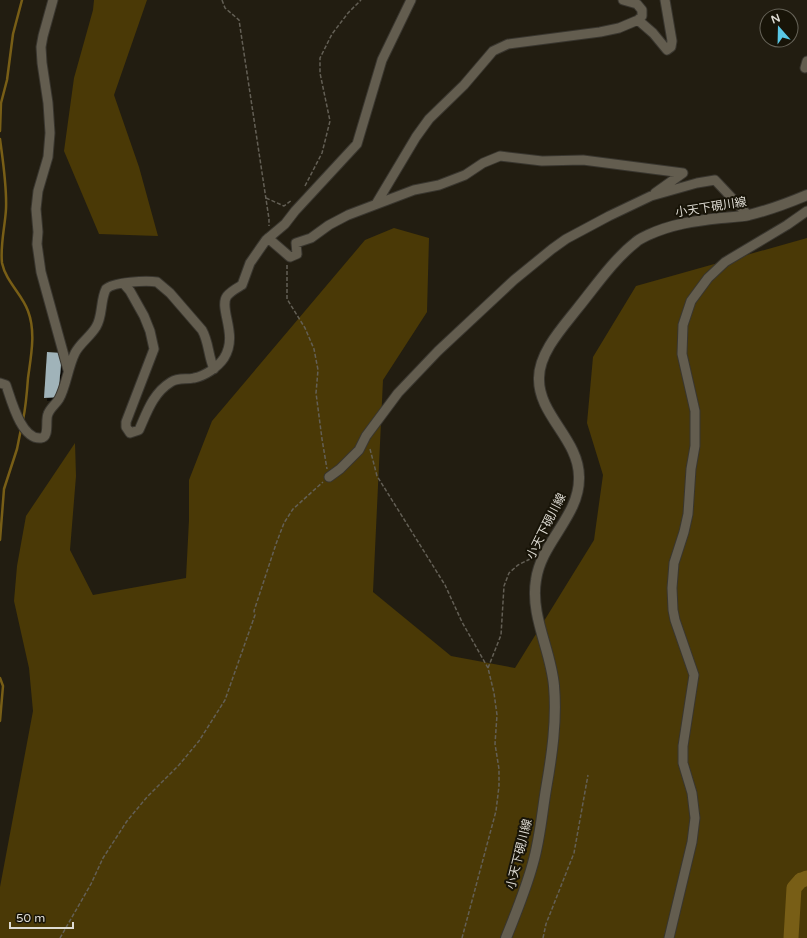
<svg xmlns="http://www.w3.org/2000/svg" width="807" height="938" font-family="'Varela Round','Noto Sans JP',sans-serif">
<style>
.green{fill:#4a3906}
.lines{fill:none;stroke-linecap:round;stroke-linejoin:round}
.stream{stroke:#785e16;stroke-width:2.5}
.river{stroke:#785e16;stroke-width:15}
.building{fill:#a0b3b9;filter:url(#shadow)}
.minor-casing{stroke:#39362f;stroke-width:11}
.secondary-casing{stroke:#39362f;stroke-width:12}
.path{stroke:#635f55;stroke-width:1.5;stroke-dasharray:4 2;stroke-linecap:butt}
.minor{stroke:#635d4f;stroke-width:9}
.secondary{stroke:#635d4f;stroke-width:10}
.labels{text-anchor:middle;stroke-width:4;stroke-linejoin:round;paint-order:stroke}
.street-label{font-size:12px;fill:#dedbd3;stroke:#181408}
</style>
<defs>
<filter id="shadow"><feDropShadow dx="3" dy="3" stdDeviation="0" flood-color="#0009"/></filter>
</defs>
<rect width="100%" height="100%" fill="#221d11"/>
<path class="green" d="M 94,0 L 147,0 L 114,95 L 139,167 L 158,236 L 99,234 L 64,151 L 74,78 L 93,10 Z
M 394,228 L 429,238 L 427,312 L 383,380 L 373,592 L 451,656 L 515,668 L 594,540 L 603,475 L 587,423 L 593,357 L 636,286 L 807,238 L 807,938 L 0,938 L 0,887 L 33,711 L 29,668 L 14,601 L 17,566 L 26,516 L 75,443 L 76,476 L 70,550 L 93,595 L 186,578 L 189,520 L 189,480 L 212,421 L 365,240 Z"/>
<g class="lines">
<path class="stream" d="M 0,131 L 1,103 L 7,80 L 13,34 L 22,0
M 0,139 C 3,162 7,186 6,209 C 5,227 0,245 2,263 C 6,282 22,294 28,311 C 36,332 31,356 28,378 C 27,392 26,406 23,420
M 0,540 L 4,489 L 17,449 L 21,429
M 0,678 L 3,686 L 0,721"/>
<path class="river" d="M 791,938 L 794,888 L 801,880 L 800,881 L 807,878"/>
</g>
<path class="building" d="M 47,352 L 62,353 L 58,397 L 44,398 Z"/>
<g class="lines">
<defs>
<path id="minor" d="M 53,0 L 43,36 L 41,47 L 42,63 L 48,103 L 50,133 L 48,157 L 38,191 L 36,209 L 38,232 L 37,244 L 41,272 L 68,370
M 638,20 L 653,33 L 667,50 L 671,47 L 672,41 L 665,0
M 805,68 L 807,61
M 655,193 L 683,173
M 376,204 L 416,137 L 429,119 L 464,85 L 493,51 L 508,44 L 600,32 L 619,28 L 638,20 L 642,16 L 642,10 L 637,4 L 623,0
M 268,238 L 290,257 L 297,254 L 296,243 L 311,238 L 329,225 L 348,215 L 414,190 L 439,185 L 465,175 L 483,163 L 500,156 L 542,161 L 583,160 L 683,173
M 124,284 L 130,291 L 144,316 L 150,331 L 154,349 L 126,422 L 126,427 L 130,433 L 139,430 C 147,412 153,393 171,382 C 179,377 186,380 194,378 C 205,376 218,367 224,358 C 239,335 218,308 227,296 C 231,291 237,288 242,285 L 250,263 L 266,240 L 285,224 L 295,211 L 357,144 L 382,60 L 411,0
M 0,383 L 6,385 C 11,399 21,440 41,438 C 50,437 45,420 48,414 C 50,408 56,404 59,399 C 66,387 68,367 75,353 C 80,343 90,337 96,327 C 103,316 100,301 106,289 C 113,282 147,280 157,282 L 170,293 L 202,330 C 209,342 208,356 214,369
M 329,477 L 340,469 L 359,450 L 366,436 L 398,393 L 438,351 L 514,280 L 552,249 L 566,239 L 609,216 L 651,196 L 697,183 L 715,180 L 748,215
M 669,938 L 692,842 L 695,818 L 692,793 L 683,763 L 683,746 L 694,675 L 675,620 L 673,610 L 672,588 L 674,563 L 684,532 L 688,514 L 691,469 L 695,446 L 695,411 L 682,354 L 683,325 L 691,301 L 708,278 L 725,262 L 787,225 L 807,211"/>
<path id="secondary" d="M 506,938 C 516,913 526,889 533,863 C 540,839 542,813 546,789 C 552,755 557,720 554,686 C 551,650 530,616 536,580 C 541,542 580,516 579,477 C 579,439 538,415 539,378 C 539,353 562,328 577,309 C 595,287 613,260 636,242 C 639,239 644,237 648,235 C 672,224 694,221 721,218 C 730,217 740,217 749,215 C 769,210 788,203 807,195"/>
</defs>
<use href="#minor" class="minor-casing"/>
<use href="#secondary" class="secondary-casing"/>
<path class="path" d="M 222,0 L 225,8 L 239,20 L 269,219 L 269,226
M 305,186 L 322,153 L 330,121 L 320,73 L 320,58 L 332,34 L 348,13 L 361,0
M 266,198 L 284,206 L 292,200
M 287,265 L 287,299 L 305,328 L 314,349 L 318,370 L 316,393 L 322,439 L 327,469
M 370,449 L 377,476 L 445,585 L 462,622 L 488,668 L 494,693 L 497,715 L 495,744 L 499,769 L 499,786 L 496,811 L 462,938
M 488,668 L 501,635 L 504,586 L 509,573 L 518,565 L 532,558
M 60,938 L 91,884 L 103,858 L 127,821 L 147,797 L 179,765 L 199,741 L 225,700 L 255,615 L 254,611 L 276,544 L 284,523 L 293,509 L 323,482
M 543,938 L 546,924 L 574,853 L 588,775"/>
<use href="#minor" class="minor"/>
<use href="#secondary" class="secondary"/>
</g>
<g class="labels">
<g class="street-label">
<text transform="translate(711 207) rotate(-9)" y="4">小天下硯川線</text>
<text transform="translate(546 526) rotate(-63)" y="4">小天下硯川線</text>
<text transform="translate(519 854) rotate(-76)" y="4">小天下硯川線</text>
</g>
</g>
<g transform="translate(779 28) rotate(340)"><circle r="19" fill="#181408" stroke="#676459"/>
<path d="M0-3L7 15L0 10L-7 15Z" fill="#5ac8e6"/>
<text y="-6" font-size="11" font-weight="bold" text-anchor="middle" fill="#dedbd3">N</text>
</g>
<path d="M10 922v6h63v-6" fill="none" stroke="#dedbd3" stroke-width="2"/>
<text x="16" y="922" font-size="12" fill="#dedbd3" stroke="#181408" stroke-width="3" paint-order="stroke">50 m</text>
</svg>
